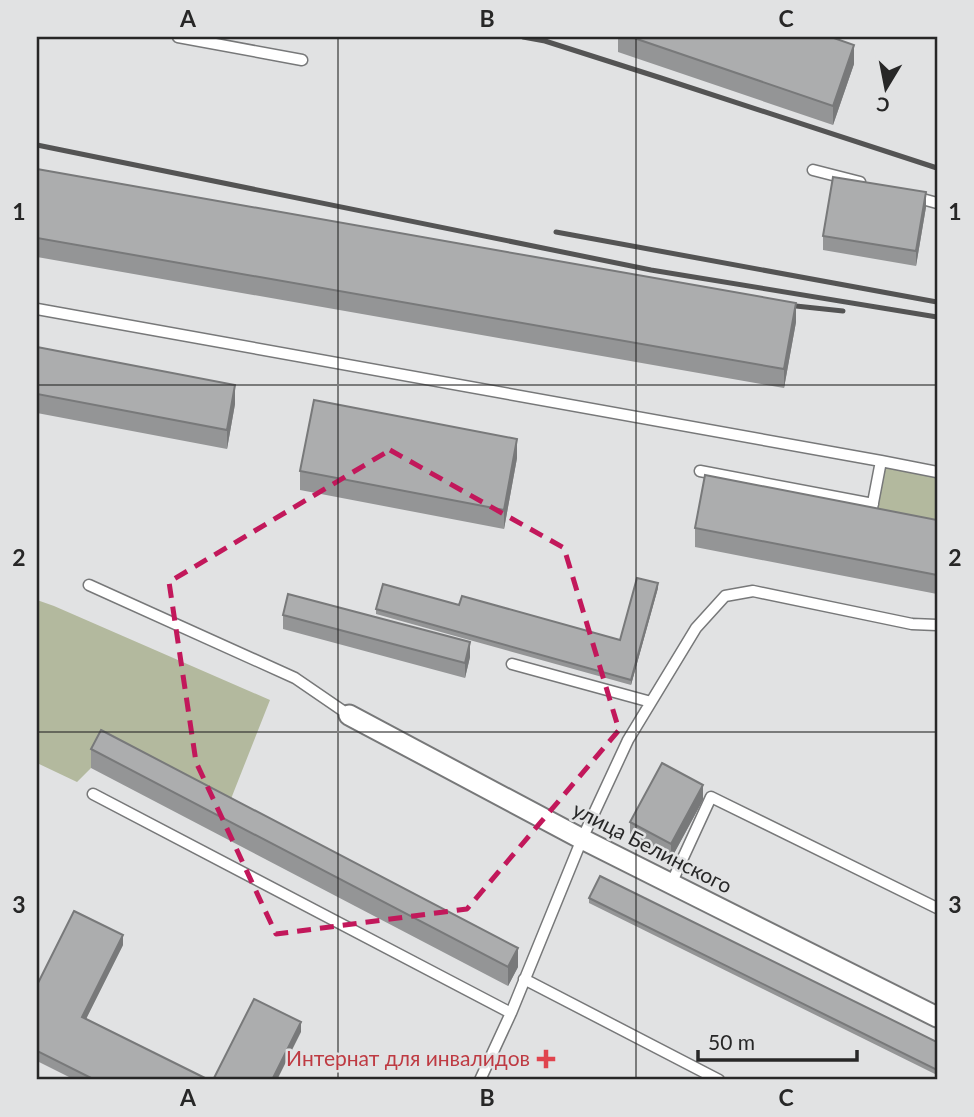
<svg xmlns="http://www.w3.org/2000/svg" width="974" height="1117" font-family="Lato,sans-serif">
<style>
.green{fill:#b3b99e}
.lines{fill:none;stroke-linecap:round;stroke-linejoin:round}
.service-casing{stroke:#777879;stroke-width:13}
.minor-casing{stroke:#777879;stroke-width:23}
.service{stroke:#fff;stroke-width:10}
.minor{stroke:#fff;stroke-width:19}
.rail{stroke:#545454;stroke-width:5}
.wall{fill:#949596}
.shaded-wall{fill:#78797a}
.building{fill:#acadae;stroke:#78797a;stroke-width:2}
.marked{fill:none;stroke:#c2185b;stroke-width:5;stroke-dasharray:14 9;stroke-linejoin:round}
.grid{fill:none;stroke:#272727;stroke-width:2;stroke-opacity:0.55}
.health-dot{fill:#e0444e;stroke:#e1e2e3;stroke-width:2.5}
.labels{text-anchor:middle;stroke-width:5;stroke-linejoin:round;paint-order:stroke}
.street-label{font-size:21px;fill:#272727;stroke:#e1e2e3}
.health-label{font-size:21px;fill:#be3a42;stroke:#e1e2e3;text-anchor:end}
.neatline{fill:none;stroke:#272727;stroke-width:2.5}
.grid-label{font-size:23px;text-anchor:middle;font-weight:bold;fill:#272727}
</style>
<rect width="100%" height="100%" fill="#e1e2e3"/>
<path class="green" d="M 883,467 L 937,477 L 937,539 L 873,521 Z
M 37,600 L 54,606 L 270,700 L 225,814 L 100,750 L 91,768 L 77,782 L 37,763 Z"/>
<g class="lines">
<defs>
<path id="service" d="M 178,37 L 302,60
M 813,170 L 860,182
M 915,197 L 937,203
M 37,309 L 881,461
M 700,471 L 873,504
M 872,508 L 881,461 L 937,472
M 89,585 L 295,678 L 349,715
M 512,664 L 651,702
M 93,794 L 511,1013
M 671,884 L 711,797 L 937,908
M 524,979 L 719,1080
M 480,1080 L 511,1013 L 582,839 L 628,740 L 696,628 L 725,596 L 753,591 L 912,624 L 937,625"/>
<path id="minor" d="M 349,715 L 582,839 L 937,1017"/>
</defs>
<use href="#service" class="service-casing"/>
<use href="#minor" class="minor-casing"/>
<use href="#service" class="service"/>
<use href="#minor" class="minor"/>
<path class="rail" d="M 523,37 L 545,41 L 661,78 L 937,168
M 37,145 L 651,270 L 937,317
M 556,232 L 937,302
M 777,304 L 843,311"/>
</g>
<path class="wall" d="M 618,37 L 831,37 L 854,64 L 833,125 L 618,52 Z
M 37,169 L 796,322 L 784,388 L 37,257 Z
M 926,207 L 916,266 L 823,250 L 823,236 Z
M 37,347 L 235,404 L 227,449 L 37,413 Z
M 517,458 L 504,529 L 300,490 L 300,471 Z
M 937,520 L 937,594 L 695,547 L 695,528 Z
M 658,588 L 631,685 L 376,614 L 376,609 L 459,605 L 620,640 Z
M 283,615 L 470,657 L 465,678 L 283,629 Z
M 91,749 L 518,967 L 508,986 L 91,768 Z
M 703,800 L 671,859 L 630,837 L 630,822 Z
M 589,898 L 937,1042 L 937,1075 L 589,903 Z
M 123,945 L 86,1019 L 209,1080 L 75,1080 L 37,1061 L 37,985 Z"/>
<path class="shaded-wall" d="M 854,45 L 854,64 L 833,125 L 833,106 Z
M 926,192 L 926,207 L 916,266 L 916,251 Z
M 796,303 L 796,322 L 784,388 L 784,369 Z
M 235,385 L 235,404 L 227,449 L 227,430 Z
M 517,439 L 517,458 L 504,529 L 504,510 Z
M 658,583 L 658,588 L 631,685 L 631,680 Z
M 470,642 L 470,657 L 465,678 L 465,663 Z
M 703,785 L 703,800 L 671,859 L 671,844 Z
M 123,935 L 123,945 L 82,1027 L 82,1017 Z
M 518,948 L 518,967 L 508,986 L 508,967 Z
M 301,1022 L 301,1032 L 277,1080 L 272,1080 Z"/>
<path class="building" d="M 631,37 L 831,37 L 854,45 L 833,106 Z
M 37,169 L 796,303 L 784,369 L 37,238 Z
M 833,177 L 926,192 L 916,251 L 823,236 Z
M 37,347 L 235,385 L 227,430 L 37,394 Z
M 314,400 L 517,439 L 504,510 L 300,471 Z
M 705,475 L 937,520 L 937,575 L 695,528 Z
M 637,578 L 658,583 L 631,680 L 376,609 L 383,584 L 459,605 L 462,596 L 620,640 Z
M 288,594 L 470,642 L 465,663 L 283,615 Z
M 101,730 L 518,948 L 508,967 L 91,749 Z
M 662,763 L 703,785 L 671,844 L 630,822 Z
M 600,876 L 937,1042 L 937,1070 L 589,898 Z
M 74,911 L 123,935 L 82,1017 L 209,1080 L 95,1080 L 37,1051 L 37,985 Z
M 254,999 L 301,1022 L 272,1080 L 213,1080 Z"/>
<path class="marked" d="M 390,450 L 564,548 L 619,730 L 467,909 L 276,934 L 196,762 L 169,582 Z"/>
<path class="grid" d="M 338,37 L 338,1080M 636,37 L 636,1080M 37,385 L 937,385M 37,732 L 937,732"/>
<path class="health-dot" d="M542.5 1048.5h7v7h7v7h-7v7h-7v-7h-7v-7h7z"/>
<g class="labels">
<g class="street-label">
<text transform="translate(652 848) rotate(27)" y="7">улица Белинского</text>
</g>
<g class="health-label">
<text x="530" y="1066">Интернат для инвалидов</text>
</g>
</g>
<rect width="974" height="1117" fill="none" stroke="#e1e2e3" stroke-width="77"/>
<g transform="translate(886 88) rotate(190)" stroke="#e1e2e3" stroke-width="5" paint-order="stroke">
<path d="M0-5L12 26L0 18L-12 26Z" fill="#272727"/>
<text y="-10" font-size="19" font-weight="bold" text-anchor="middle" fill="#272727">С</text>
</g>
<path d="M698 1050v10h159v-10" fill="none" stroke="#272727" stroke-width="3.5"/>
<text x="708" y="1050" font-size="21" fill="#272727" stroke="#e1e2e3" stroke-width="5" paint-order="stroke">50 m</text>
<rect x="38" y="38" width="898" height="1040" class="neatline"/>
<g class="grid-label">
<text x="188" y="27">A</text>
<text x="487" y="27">B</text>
<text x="786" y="27">C</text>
<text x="19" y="220">1</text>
<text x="955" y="220">1</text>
<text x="19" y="566">2</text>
<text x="955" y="566">2</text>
<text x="19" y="913">3</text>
<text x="955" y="913">3</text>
<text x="188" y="1106">A</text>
<text x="487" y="1106">B</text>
<text x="786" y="1106">C</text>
</g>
</svg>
